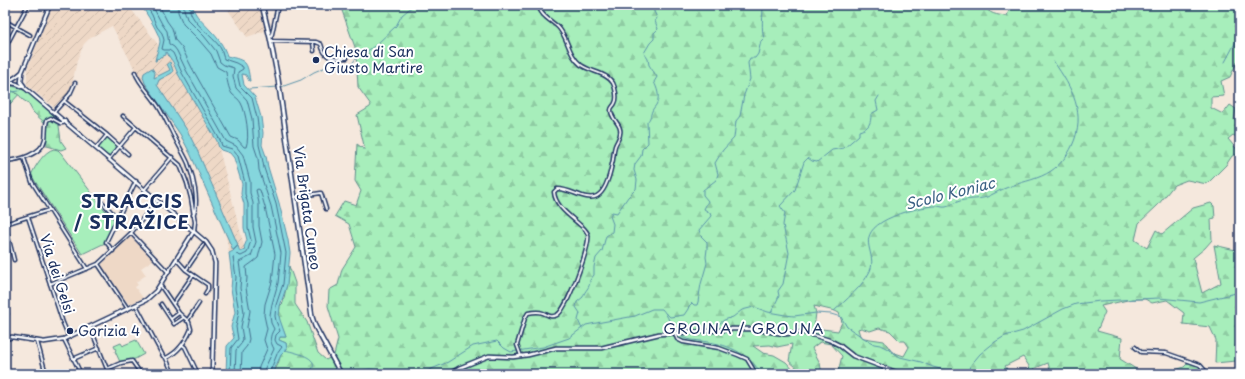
<svg xmlns="http://www.w3.org/2000/svg" width="1245" height="379" font-family="'Playpen Sans',sans-serif">
<style>
.built{fill:#eed8c6}
.industrial{fill:url(#industrial-furrows)}
.green{fill:#a7eebb;stroke:#618e8c}
.forest{fill:url(#forest-firs);stroke:#618e8c;fill-rule:evenodd}
.water{fill:#85d6dd;stroke:#5b93aa}
.lines{fill:none;stroke-linecap:round;stroke-linejoin:round}
.shore{stroke:#457291;stroke-width:1}
.stream{stroke:#5b93aa;stroke-width:1}
.minor-casing{stroke:#1b2f5e;stroke-width:5}
.tertiary-casing{stroke:#1b2f5e;stroke-width:5.5}
.secondary-casing{stroke:#1b2f5e;stroke-width:6}
.minor{stroke:#fff;stroke-width:2}
.tertiary{stroke:#fff;stroke-width:2.5}
.secondary{stroke:#fff;stroke-width:3}
.poi-dot{fill:#1b2f5e;stroke:#fff;stroke-width:1.5}
.labels{text-anchor:middle;stroke-width:4;stroke-linejoin:round;paint-order:stroke}
.poi-label{font-size:14px;fill:#1b2f5e;stroke:#fff;text-anchor:start}
.street-label{font-size:14px;fill:#1b2f5e;stroke:#fff}
.water-label{font-size:15px;font-style:italic;fill:#3b6184;stroke:#fff}
.neighbourhood-label{font-size:15px;letter-spacing:1px;fill:#1b2f5e;stroke:#fff}
.district-label{font-size:18px;font-weight:bold;letter-spacing:1px;fill:#1b2f5e;stroke:#fff}
</style>
<defs>
<pattern id="industrial-furrows" width="10" height="10" patternUnits="userSpaceOnUse"><rect width="10" height="10" fill="#eed8c6"/><path d="M-1 1l2-2M0 10L10 0M9 11l2-2" fill="none" stroke="#ccbaac"/></pattern>
<pattern id="forest-firs" width="22" height="20" patternUnits="userSpaceOnUse"><rect width="22" height="20" fill="#a7eebb"/><path d="M5 1l3.5 6h-7zM16 11l3.5 6h-7z" fill="#8fcca3"/></pattern>
</defs>
<rect width="100%" height="100%" fill="#f5e8dd"/>
<filter id="ink" filterUnits="userSpaceOnUse"><feTurbulence type="fractalNoise" baseFrequency=".025" numOctaves="2"/><feDisplacementMap in="SourceGraphic" scale="8" xChannelSelector="R" yChannelSelector="G"/><feConvolveMatrix kernelMatrix="1 2 1 2 8 2 1 2 1" color-interpolation-filters="sRGB"/></filter>
<g filter="url(#ink)">
<path class="built" d="M 129,238 L 132,238 L 153,260 L 141,268 L 146,275 L 136,282 L 138,285 L 135,287 L 143,298 L 130,304 L 128,303 L 102,266 L 103,263 Z"/>
<path class="industrial" d="M 52,5 L 128,5 L 166,55 L 169,55 L 178,74 L 217,141 L 245,250 L 240,252 L 238,247 L 233,251 L 229,253 L 226,236 L 191,157 L 180,136 L 161,106 L 147,89 L 143,80 L 141,81 L 112,26 L 91,37 L 84,44 L 77,60 L 71,90 L 54,107 L 27,85 L 27,70 Z
M 215,5 L 259,5 L 265,31 L 247,37 L 228,10 L 219,9 Z"/>
<path class="green" d="M 5,86 L 22,91 L 11,103 L 5,107 Z
M 107,135 L 120,147 L 109,159 L 96,148 Z
M 54,149 L 58,150 L 61,153 L 104,209 L 116,222 L 105,243 L 82,254 L 31,175 C 35,167 44,151 54,149 Z
M 136,340 L 144,354 L 135,359 L 120,362 L 115,351 L 116,350 L 114,346 L 121,343 L 123,346 L 124,345 Z"/>
<path class="forest" d="M 340,5 L 984,5 C 988,14 997,15 1007,16 L 1011,5 L 1240,5 L 1240,56 L 1230,77 L 1221,81 L 1224,96 L 1211,97 L 1211,108 L 1223,114 L 1230,105 L 1236,109 L 1234,120 L 1240,120 L 1240,139 L 1233,135 L 1228,139 L 1240,153 L 1232,156 L 1226,165 L 1207,184 L 1187,180 L 1174,185 L 1158,205 L 1139,223 L 1135,240 L 1147,248 L 1156,230 L 1162,234 L 1193,208 L 1211,203 L 1214,206 L 1215,218 L 1211,219 L 1212,240 L 1205,248 L 1193,258 L 1202,293 L 1221,283 L 1214,245 L 1240,251 L 1240,370 L 1236,361 L 1215,363 L 1216,340 L 1210,327 L 1183,324 L 1184,313 L 1167,300 L 1152,303 L 1145,299 L 1132,299 L 1101,306 L 1105,312 L 1097,331 L 1122,338 L 1120,359 L 1144,374 L 1051,374 L 1048,363 L 1033,369 L 1035,374 L 1025,374 L 1028,372 L 1029,366 L 1023,357 L 1005,366 L 1010,374 L 839,374 L 838,372 L 842,356 L 831,344 L 820,342 L 812,348 L 820,363 L 822,374 L 802,374 L 803,373 L 789,361 L 792,344 L 777,347 L 770,345 L 753,346 L 763,353 L 774,355 L 786,362 L 797,374 L 299,374 L 288,371 L 285,374 L 273,374 L 278,364 L 281,354 L 287,349 L 286,343 L 279,340 L 280,337 L 286,337 L 279,320 L 279,314 L 280,306 L 283,303 L 287,283 L 289,266 L 295,283 L 295,304 L 307,322 L 318,353 L 326,360 L 334,355 L 338,339 L 328,306 L 329,290 L 338,285 L 342,269 L 356,247 L 349,224 L 335,216 L 344,201 L 356,205 L 361,191 L 355,181 L 357,144 L 365,150 L 357,115 L 370,107 L 371,105 L 358,87 L 356,50 ZM 814,306 L 835,311 L 839,313 L 842,322 L 838,331 L 814,328 L 816,313 ZM 861,328 L 870,331 L 879,328 L 890,331 L 900,341 L 905,341 L 909,347 L 904,356 L 892,352 L 884,341 L 864,338 L 860,336 L 858,329 Z
M 5,85 L 16,87 L 26,91 L 58,118 L 61,141 L 66,148 L 61,150 L 47,146 L 46,124 L 33,112 L 28,103 L 23,100 L 20,96 L 13,91 L 5,91 Z
M 1188,363 L 1199,366 L 1207,374 L 1165,374 L 1184,367 Z"/>
<path class="water" d="M 141,5 L 194,5 L 193,8 C 196,17 203,22 210,30 C 218,38 224,46 227,56 C 247,61 247,61 250,81 L 249,81 L 246,75 L 242,74 L 244,85 L 255,97 L 261,117 L 263,133 L 262,145 L 266,156 L 268,167 L 279,203 L 288,240 L 290,253 L 287,285 L 280,306 L 279,316 L 280,320 L 286,337 L 280,337 L 279,340 L 286,343 L 287,349 L 281,355 L 272,374 L 226,374 L 227,346 L 234,338 L 231,327 L 235,312 L 231,289 L 232,277 L 229,253 L 233,251 L 238,246 L 240,252 L 245,250 L 244,247 L 247,240 L 244,228 L 244,204 L 241,194 L 242,184 L 234,158 L 230,153 L 221,150 L 219,148 L 217,141 L 178,74 L 173,62 L 166,52 L 166,55 L 160,57 L 158,59 L 157,58 L 156,61 L 155,61 C 156,54 159,48 160,42 C 161,36 145,11 141,5 Z
M 170,62 L 173,71 L 172,73 L 159,80 L 157,85 L 187,130 L 197,150 L 238,245 L 233,250 L 190,153 L 180,134 L 145,83 L 143,77 L 144,73 L 152,68 L 155,73 L 154,78 L 170,70 L 167,64 Z"/>
<g class="lines">
<path class="shore" d="M 146,5 L 152,15 L 157,27 L 162,33 L 164,40 L 162,49 L 164,50 L 169,50 L 173,53 L 182,73 L 220,140 L 222,146 L 232,149 L 238,156 L 245,183 L 245,194 L 248,204 L 248,228 L 251,240 L 247,253 L 241,256 L 236,254 L 233,257 L 236,277 L 235,289 L 239,311 L 236,327 L 238,339 L 231,348 L 230,374
M 152,5 L 162,24 L 167,31 L 169,44 L 174,47 L 177,51 L 186,70 L 226,141 L 236,146 L 243,155 L 250,181 L 250,193 L 253,203 L 253,227 L 256,242 L 251,256 L 239,262 L 241,276 L 240,288 L 244,312 L 241,327 L 243,339 L 241,344 L 236,350 L 235,374
M 159,5 L 167,21 L 172,28 L 175,40 L 182,48 L 192,68 L 231,137 L 238,140 L 244,147 L 246,147 C 250,137 246,112 241,103 C 239,99 235,97 232,94 C 228,88 227,79 226,72 L 217,67 L 211,54 L 199,40 L 183,24 L 178,12 L 178,5
M 184,5 L 184,9 L 187,19 L 204,36 L 216,51 L 220,62 L 224,65 L 234,68 L 233,76 L 236,88 L 247,100 L 252,119 L 254,146 L 258,158 L 259,170 L 271,206 L 281,253 L 278,283 L 272,304 L 270,315 L 271,323 L 274,329 C 269,337 270,341 274,349 L 264,370 L 264,374
M 190,5 C 186,20 214,36 221,49 C 222,52 223,56 224,59 L 236,63 L 243,67 L 243,69 L 238,72 L 238,77 L 240,86 L 252,98 L 257,118 L 259,133 L 259,145 L 262,157 L 264,168 L 276,204 L 286,253 L 283,284 L 276,305 L 275,316 L 276,321 L 280,331 L 276,335 L 275,340 L 277,344 L 281,346 L 282,347 L 277,354 L 269,374
M 241,374 L 242,352 L 247,346 L 249,339 L 247,327 L 250,311 L 246,288 L 247,278 L 246,267 L 253,262 L 258,258 L 262,242 L 259,226 L 259,203 L 256,190 L 258,189 L 260,190 L 265,207 L 275,254 L 272,282 L 265,304 L 264,315 L 267,329 L 264,340 L 267,349 L 259,367 L 258,374"/>
<path class="stream" d="M 1225,62 L 1240,34
M 281,87 L 301,80 L 314,72 L 326,67 L 336,68 L 352,64 L 356,58 L 366,52 L 377,44 L 396,26 L 402,15 L 414,5
M 249,89 L 278,87
M 5,93 L 19,91
M 834,311 C 846,300 863,286 870,271 C 878,253 855,239 882,222 C 895,214 920,207 934,206 C 938,205 942,208 946,207 C 950,206 953,203 957,202 C 967,198 977,200 987,197 C 990,196 992,194 995,193 C 1000,190 1006,188 1011,186 C 1025,181 1039,179 1051,171 C 1060,165 1068,155 1072,146 C 1087,114 1072,88 1054,62
M 771,313 L 779,296 L 778,291 L 783,284 L 789,253 L 783,225 L 785,213 L 780,206 L 795,190 L 804,162 L 808,158 L 812,161 L 817,162 L 832,150 L 844,148 L 859,135 L 859,131 C 869,128 871,124 871,114 L 878,110 L 876,101 L 879,96
M 667,314 L 670,317 L 684,315 L 688,309 L 689,306 L 692,303 L 694,305 L 697,305 L 698,302 L 701,284 L 707,263 L 706,257 L 707,249 L 707,242 L 701,236 L 699,230 L 711,216 L 710,213 L 704,209 L 708,201 L 703,195 L 703,190 L 716,180 L 718,174 L 715,163 L 723,150 L 734,138 L 736,121 L 740,116 L 744,95 L 750,79 L 748,63 L 750,58 L 755,58 L 758,54 L 761,41 L 764,38 C 761,30 763,15 763,5
M 582,329 L 578,320 L 580,313 L 576,307 L 577,302 L 583,297 C 585,289 590,289 590,280 L 594,275 L 594,267 L 596,258 L 602,251 L 606,236 L 612,232 L 613,224 L 610,216 L 612,212 L 617,213 L 628,197 L 636,189 L 637,180 L 634,170 L 635,164 L 641,156 L 642,149 L 648,143 L 647,122 C 651,118 650,116 652,111 C 653,108 656,106 657,103 C 660,96 657,88 654,82 L 657,77 L 649,65 L 648,59 L 644,53 L 650,43 L 654,39 L 654,33 L 658,29 L 655,21 L 657,18 L 653,9 L 654,5
M 678,334 C 684,340 693,340 701,341 C 728,344 746,352 762,374
M 285,350 C 296,353 326,358 308,374
M 357,374 C 365,368 374,367 382,374
M 420,374 L 448,362 L 473,346 L 497,341 L 504,348 L 511,352 L 543,347 L 569,338 L 586,325 L 591,324 L 635,316 L 652,309 L 662,309 C 669,316 669,325 676,331 L 687,329 L 697,325 L 705,329 L 715,327 L 724,320 L 733,317 L 742,310 L 754,307 L 768,312 L 785,315 L 794,316 L 816,313 L 831,314 L 841,317 L 847,327 L 864,338 L 874,344 L 880,345 L 888,349 L 900,357 L 921,362 L 933,367 L 958,374
M 965,374 L 968,372 L 970,366 L 980,354 L 995,342 L 1005,336 L 1023,331 L 1063,309 L 1076,304 L 1100,301 L 1159,298 L 1199,302 L 1240,292"/>
<defs>
<path id="minor" d="M 5,21 L 30,35
M 270,38 L 272,34 L 278,5
M 271,41 L 316,42 L 321,44 C 325,60 333,59 347,58
M 313,42 L 314,51
M 5,48 L 28,5
M 135,72 C 139,84 149,92 156,103 C 162,111 166,121 171,130 C 176,141 183,152 188,163 C 193,176 200,203 193,215
M 64,101 L 107,135 L 128,154
M 54,112 L 70,94 L 75,83
M 123,116 L 180,165 L 187,183 L 191,198 L 195,222 L 194,231
M 96,148 L 107,135
M 24,158 L 32,182 L 87,269
M 109,159 L 136,127
M 5,161 C 18,160 42,155 45,139 C 46,133 45,127 47,120 L 51,118 L 60,123 L 63,123 L 65,121
M 145,189 L 172,157
M 295,197 L 321,193 L 326,209
M 103,203 L 118,219
M 28,217 L 63,323 L 69,337
M 5,224 L 49,210
M 5,224 L 14,260
M 131,233 L 168,272
M 113,251 L 106,242 L 136,181
M 177,260 L 186,270 L 208,285 L 208,289 L 205,294
M 98,264 L 128,309
M 186,270 L 203,245
M 50,284 L 98,264 L 131,233 L 157,201
M 160,285 L 179,313 L 189,322 L 191,329 C 186,341 179,352 166,358
M 161,304 L 174,324 L 183,318
M 173,304 L 193,275
M 136,305 L 163,356 L 166,358 L 173,374
M 5,318 L 7,314
M 171,319 L 179,313
M 187,321 L 199,303
M 90,327 L 109,374
M 675,333 L 677,339 L 683,342 L 719,348 L 738,355 L 747,359 L 756,374
M 64,339 L 81,374
M 37,341 L 46,374
M 182,345 L 185,347 L 198,374
M 1135,347 L 1141,352 L 1166,353 L 1200,365 L 1208,374
M 521,356 L 517,345 L 525,318 L 528,313 C 533,312 538,311 543,313 C 548,315 551,318 557,315 C 567,310 591,244 588,234 C 586,230 583,227 580,225 C 570,216 555,206 554,192 L 557,189 C 570,188 586,202 597,196 C 606,191 610,174 612,164 C 614,158 613,152 615,146 C 617,140 622,136 620,129 C 619,123 611,118 611,110 C 611,107 614,106 615,103 C 618,98 615,87 613,83 C 607,73 591,72 581,65 C 568,55 568,37 558,27 C 552,21 539,15 539,5
M 73,359 L 99,348
M 107,369 L 121,363 L 132,361 L 141,374
M 46,373 L 56,374"/>
<path id="tertiary" d="M 22,72 L 21,82 L 24,86
M 5,82 C 12,81 17,76 22,72 L 50,5
M 7,82 L 17,84 L 25,88 L 206,242 L 212,251 L 215,263 L 212,374
M 5,339 L 12,337 L 44,342 L 64,339 L 146,300 L 156,291 L 194,231
M 449,374 L 459,368 L 489,356 L 513,357 L 528,355 L 556,348 L 601,348 L 659,334 L 709,331 L 732,329 L 753,329 L 785,334 L 802,332 L 813,335 L 829,340 L 839,345 L 853,356 L 901,374"/>
<path id="secondary" d="M 262,5 L 270,38 L 278,79 L 312,317 L 315,326 L 341,374"/>
</defs>
<use href="#minor" class="minor-casing"/>
<use href="#tertiary" class="tertiary-casing"/>
<use href="#secondary" class="secondary-casing"/>
<use href="#minor" class="minor"/>
<use href="#tertiary" class="tertiary"/>
<use href="#secondary" class="secondary"/>
</g>
</g>
<g class="poi-dot">
<circle cx="316" cy="60" r="4"/>
<circle cx="70" cy="331" r="4"/>
</g>
<g class="labels">
<g class="poi-label">
<text x="324" y="57">Chiesa di San<tspan x="324" dy="16">Giusto Martire</tspan></text>
<text x="78" y="336">Gorizia 4</text>
</g>
<g class="street-label">
<text transform="translate(307 208) rotate(82)" y="5">Via Brigata Cuneo</text>
<text transform="translate(57 274) rotate(72)" y="5">Via dei Gelsi</text>
</g>
<g class="water-label">
<text transform="translate(950 194) rotate(-14)" y="5">Scolo Koniac</text>
</g>
<g class="neighbourhood-label">
<text x="744" y="334">GROINA / GROJNA</text>
</g>
<g class="district-label">
<text x="132" y="208">STRACCIS<tspan x="132" dy="21">/ STRAŽICE</tspan></text>
</g>
</g>
<rect width="1245" height="379" fill="none" stroke="#fff" stroke-width="20"/>
<rect x="10" y="10" width="1225" height="359" fill="none" stroke="#1b2f5e" stroke-width="1.5" filter="url(#ink)"/>
</svg>
